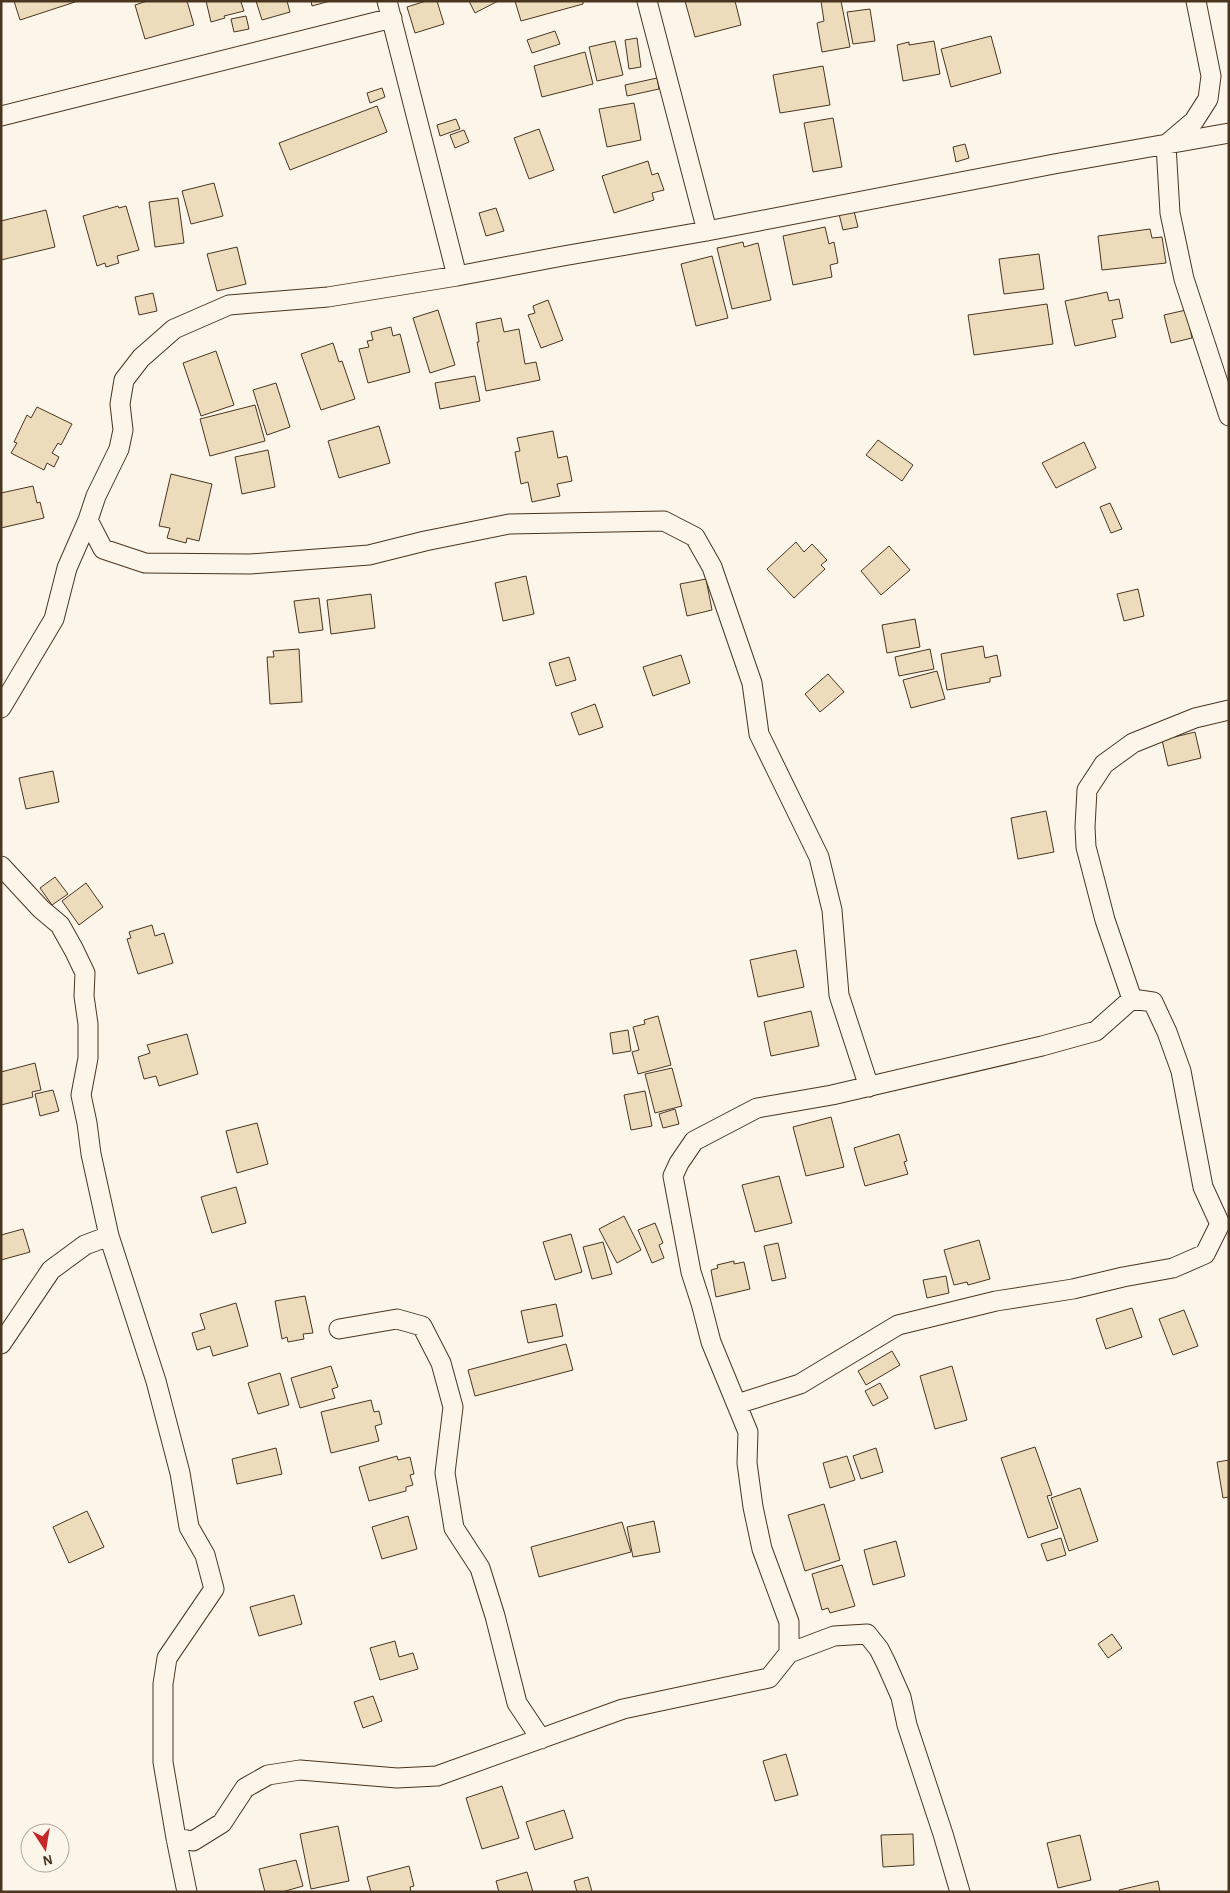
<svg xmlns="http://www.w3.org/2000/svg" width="1230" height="1893" font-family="'Alegreya Sans',sans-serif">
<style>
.building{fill:#ecdcbc;stroke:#4a3520}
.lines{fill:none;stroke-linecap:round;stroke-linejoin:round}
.minor-casing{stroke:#4a3520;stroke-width:21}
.minor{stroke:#fbf6e9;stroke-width:19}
</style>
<rect width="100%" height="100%" fill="#fbf6e9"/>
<path class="building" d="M 14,1 L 75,1 L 75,2 L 20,20 Z
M 147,1 L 187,1 L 194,25 L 145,39 L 135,5 Z
M 206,1 L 244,1 L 241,2 L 244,11 L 224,16 L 225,18 L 211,22 Z
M 256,1 L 287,1 L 290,12 L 262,20 Z
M 311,1 L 330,1 L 312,6 Z
M 426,1 L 437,1 L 444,24 L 415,33 L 407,7 Z
M 469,1 L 498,1 L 475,13 Z
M 515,1 L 583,1 L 583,4 L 521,21 Z
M 685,1 L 735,1 L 741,25 L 695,37 Z
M 821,1 L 841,1 L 850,47 L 822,52 L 817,23 L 824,21 Z
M 870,9 L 875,41 L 853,44 L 847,12 Z
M 246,16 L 249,29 L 234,32 L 231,19 Z
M 555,31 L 560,44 L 532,53 L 527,40 Z
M 991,36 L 1001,73 L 951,87 L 941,49 Z
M 637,38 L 641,67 L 629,69 L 625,40 Z
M 615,41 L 623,75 L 597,81 L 589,47 Z
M 934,41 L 940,74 L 903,81 L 897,45 L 909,42 L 909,45 Z
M 585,52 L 593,84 L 542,97 L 534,66 Z
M 823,66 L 830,105 L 780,113 L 773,75 Z
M 657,78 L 659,89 L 627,96 L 625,85 Z
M 382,88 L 385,97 L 370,103 L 367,93 Z
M 634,103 L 641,140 L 607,147 L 599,109 Z
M 377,106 L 387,132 L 290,170 L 279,143 Z
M 833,118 L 842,167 L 813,172 L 804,123 Z
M 456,119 L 460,129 L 440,136 L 437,125 Z
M 539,129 L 554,170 L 529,179 L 514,138 Z
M 464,130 L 469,142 L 455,148 L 450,135 Z
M 965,144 L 969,158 L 956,162 L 953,147 Z
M 648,161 L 652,175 L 658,173 L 664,190 L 652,193 L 654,200 L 614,213 L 602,176 Z
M 214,183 L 223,216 L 191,224 L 182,191 Z
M 178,198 L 184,243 L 155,247 L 149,202 Z
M 118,206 L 119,208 L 126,206 L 139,250 L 117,256 L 119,263 L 106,267 L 105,263 L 97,266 L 83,216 Z
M 496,208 L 504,231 L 486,236 L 479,213 Z
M 46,210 L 55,247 L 1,260 L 1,221 Z
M 854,211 L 858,227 L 843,230 L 839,214 Z
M 825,227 L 829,244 L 834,242 L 838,263 L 830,265 L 832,277 L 793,285 L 783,236 Z
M 1150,229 L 1152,238 L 1162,237 L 1166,263 L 1102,270 L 1098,236 Z
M 743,242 L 744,247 L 758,243 L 771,300 L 732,309 L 717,248 Z
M 237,247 L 246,284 L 217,291 L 207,254 Z
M 1039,254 L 1044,289 L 1004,294 L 999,259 Z
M 712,256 L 728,318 L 696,326 L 681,264 Z
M 1107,292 L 1109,301 L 1119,299 L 1123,318 L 1112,320 L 1116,337 L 1075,346 L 1065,301 Z
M 153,293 L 157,311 L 139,315 L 135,297 Z
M 548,300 L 563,340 L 541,348 L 528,315 L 535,313 L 533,306 Z
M 1047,304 L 1053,344 L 974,355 L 968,315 Z
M 438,310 L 455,365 L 430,373 L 413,318 Z
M 1186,310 L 1192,338 L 1171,343 L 1164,315 Z
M 501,318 L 504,332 L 519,329 L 525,364 L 536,362 L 540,380 L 486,391 L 477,342 L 479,342 L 476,323 Z
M 391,327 L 393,336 L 400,334 L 410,372 L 368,383 L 359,349 L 369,347 L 367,341 L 373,340 L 371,332 Z
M 333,343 L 339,362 L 342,361 L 355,399 L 321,410 L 301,354 Z
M 216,351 L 234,405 L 201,416 L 183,363 Z
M 475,376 L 480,401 L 440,409 L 435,383 Z
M 276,383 L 290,427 L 267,435 L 253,390 Z
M 255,405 L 265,441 L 210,456 L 200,419 Z
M 37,407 L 72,424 L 61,445 L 58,443 L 52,453 L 59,457 L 54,467 L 47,463 L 44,470 L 11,453 L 17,443 L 14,442 L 27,415 L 31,418 Z
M 379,426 L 390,463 L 339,478 L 328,441 Z
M 553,431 L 558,458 L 567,456 L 572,481 L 557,484 L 560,496 L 532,502 L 528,482 L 521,484 L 515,452 L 520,451 L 517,438 Z
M 878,440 L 913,465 L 902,481 L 866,455 Z
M 1084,442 L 1096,468 L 1056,488 L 1042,463 Z
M 268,450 L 275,487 L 242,494 L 235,457 Z
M 171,474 L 212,484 L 199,541 L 187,538 L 186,543 L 167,538 L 170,528 L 159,526 Z
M 33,486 L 37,503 L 40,502 L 44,518 L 1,528 L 1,493 Z
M 1110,503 L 1122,529 L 1111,533 L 1100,507 Z
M 796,542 L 804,552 L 812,544 L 827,560 L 821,565 L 825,569 L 794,598 L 767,569 Z
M 889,546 L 910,570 L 881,595 L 861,571 Z
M 526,576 L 534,614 L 503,621 L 495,583 Z
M 706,579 L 712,610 L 687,616 L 680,584 Z
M 1138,589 L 1144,616 L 1124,621 L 1117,594 Z
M 371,594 L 375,628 L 331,634 L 327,600 Z
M 319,598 L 323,630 L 299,633 L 294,601 Z
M 915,619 L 920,647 L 887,653 L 882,625 Z
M 983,646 L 985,658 L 997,655 L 1001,676 L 990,678 L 990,682 L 947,690 L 941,654 Z
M 299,649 L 302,702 L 270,704 L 267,657 L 274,657 L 273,651 Z
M 930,649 L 934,669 L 899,676 L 895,657 Z
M 681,655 L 690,683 L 653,696 L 643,667 Z
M 569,657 L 576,680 L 556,686 L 549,663 Z
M 937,671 L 945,699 L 911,708 L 903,680 Z
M 828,674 L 844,692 L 820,712 L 805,694 Z
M 595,704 L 603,727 L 579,735 L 571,713 Z
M 1195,732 L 1201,758 L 1168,766 L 1162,740 Z
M 53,771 L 59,802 L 26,809 L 19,778 Z
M 1046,811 L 1054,852 L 1018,859 L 1011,818 Z
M 55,877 L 68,894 L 52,905 L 40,888 Z
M 86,883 L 103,907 L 79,925 L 62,901 Z
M 152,925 L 155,936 L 164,933 L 173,963 L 138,974 L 127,939 L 131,938 L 129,932 Z
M 796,950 L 804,987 L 758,997 L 750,960 Z
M 811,1011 L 819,1046 L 771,1056 L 764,1022 Z
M 658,1016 L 671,1065 L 638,1074 L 632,1052 L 639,1050 L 633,1027 L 645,1024 L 644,1020 Z
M 628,1030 L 631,1051 L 613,1054 L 610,1033 Z
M 187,1034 L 198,1074 L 159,1086 L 156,1076 L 144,1079 L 138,1057 L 150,1053 L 147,1045 Z
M 35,1063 L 41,1090 L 32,1092 L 33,1097 L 1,1105 L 1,1072 Z
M 672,1068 L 682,1106 L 655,1113 L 645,1074 Z
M 53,1090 L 59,1111 L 40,1116 L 35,1094 Z
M 645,1091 L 652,1126 L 631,1130 L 624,1095 Z
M 675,1109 L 679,1124 L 663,1128 L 659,1114 Z
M 831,1117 L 844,1167 L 806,1176 L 793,1127 Z
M 257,1123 L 268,1164 L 237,1173 L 226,1131 Z
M 899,1134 L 907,1161 L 904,1162 L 908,1174 L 865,1186 L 854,1148 Z
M 779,1176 L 792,1223 L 755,1232 L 742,1185 Z
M 236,1187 L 246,1223 L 212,1233 L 201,1197 Z
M 624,1216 L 641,1250 L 617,1263 L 599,1229 Z
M 655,1223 L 663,1243 L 659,1245 L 664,1258 L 652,1263 L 638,1230 Z
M 23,1229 L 30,1252 L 1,1260 L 1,1235 Z
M 571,1234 L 582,1272 L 555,1280 L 543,1242 Z
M 979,1240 L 990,1279 L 968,1285 L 967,1282 L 954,1285 L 944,1250 Z
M 603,1242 L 612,1274 L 592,1279 L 583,1247 Z
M 778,1243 L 786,1278 L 772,1281 L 764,1246 Z
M 734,1261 L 734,1264 L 744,1262 L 750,1289 L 716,1297 L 711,1270 L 718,1268 L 717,1265 Z
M 946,1276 L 949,1293 L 927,1298 L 923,1280 Z
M 305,1296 L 313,1333 L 303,1334 L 304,1339 L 288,1342 L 287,1337 L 282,1339 L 275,1301 Z
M 236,1303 L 248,1346 L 213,1356 L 210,1346 L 197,1350 L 192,1333 L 205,1329 L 200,1314 Z
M 556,1304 L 563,1336 L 528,1343 L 521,1311 Z
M 1132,1308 L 1142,1337 L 1106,1349 L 1096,1319 Z
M 1184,1310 L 1198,1346 L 1173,1355 L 1159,1319 Z
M 566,1344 L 573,1370 L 475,1396 L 468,1370 Z
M 892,1351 L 900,1365 L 866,1385 L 858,1371 Z
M 331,1366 L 338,1387 L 332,1389 L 335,1398 L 300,1408 L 291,1378 Z
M 952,1366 L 967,1420 L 935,1429 L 920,1376 Z
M 280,1373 L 289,1405 L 258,1414 L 248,1383 Z
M 880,1383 L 888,1398 L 873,1406 L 865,1391 Z
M 371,1400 L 374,1412 L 379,1411 L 382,1424 L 375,1426 L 379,1441 L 331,1453 L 321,1412 Z
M 1035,1447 L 1052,1495 L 1047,1496 L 1058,1528 L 1028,1538 L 1001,1458 Z
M 276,1448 L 282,1474 L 237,1484 L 232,1459 Z
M 876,1448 L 883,1472 L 861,1479 L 853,1456 Z
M 397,1456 L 398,1460 L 410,1457 L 414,1474 L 410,1475 L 413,1485 L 406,1487 L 406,1491 L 369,1501 L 359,1467 Z
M 847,1456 L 855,1480 L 830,1488 L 823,1463 Z
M 1229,1460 L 1229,1497 L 1223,1498 L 1217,1462 Z
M 1080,1488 L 1098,1541 L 1069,1551 L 1051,1498 Z
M 824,1504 L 840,1560 L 805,1571 L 788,1515 Z
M 87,1511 L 104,1547 L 69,1563 L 53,1527 Z
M 408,1516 L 417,1549 L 382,1559 L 372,1527 Z
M 654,1521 L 660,1552 L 633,1557 L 627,1527 Z
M 622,1522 L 631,1552 L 539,1577 L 531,1547 Z
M 1061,1538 L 1066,1555 L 1047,1561 L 1041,1544 Z
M 896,1541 L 905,1576 L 873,1585 L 864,1550 Z
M 842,1565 L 855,1606 L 830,1613 L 828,1608 L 822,1610 L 812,1574 Z
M 294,1595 L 302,1624 L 259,1636 L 250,1607 Z
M 1112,1634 L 1122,1648 L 1108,1658 L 1098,1644 Z
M 395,1641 L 399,1657 L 413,1653 L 418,1669 L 380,1680 L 370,1648 Z
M 373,1696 L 382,1721 L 363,1728 L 354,1702 Z
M 786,1754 L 798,1795 L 775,1801 L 763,1761 Z
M 502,1786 L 519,1838 L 482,1849 L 466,1798 Z
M 564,1810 L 573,1838 L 535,1850 L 526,1822 Z
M 338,1826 L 349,1881 L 311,1889 L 300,1834 Z
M 913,1834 L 914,1865 L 883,1867 L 881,1835 Z
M 1080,1835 L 1091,1880 L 1058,1888 L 1047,1843 Z
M 296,1860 L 303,1886 L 282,1892 L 265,1892 L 259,1869 Z
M 409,1866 L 414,1886 L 410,1887 L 411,1892 L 371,1892 L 367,1877 Z
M 527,1872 L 533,1892 L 499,1892 L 496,1881 Z
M 588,1877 L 592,1892 L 577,1892 L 574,1881 Z
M 1158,1881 L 1160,1892 L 1120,1892 L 1119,1890 Z"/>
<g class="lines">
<defs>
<path id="minor" d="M 387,1 L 457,276
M 647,1 L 707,231
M 1,116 L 392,18
M 1167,144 L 1194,121 L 1208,99 L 1211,76 L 1196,1
M 1166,145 L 1170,213 L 1184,279 L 1229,416
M 88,520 L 103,549 L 145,563 L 250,564 L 369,555 L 425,541 L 509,524 L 664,521 L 695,537 L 712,567 L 752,683 L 759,734 L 819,857 L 832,910 L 839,995 L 869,1087
M 1,708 L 54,619 L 67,568 L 88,520 L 96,496 L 119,449 L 123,430 L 120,404 L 124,380 L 141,358 L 174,329 L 229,305 L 328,297 L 457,276 L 563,256 L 707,231 L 1054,164 L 1229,133
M 1,866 L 41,909 L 60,925 L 74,950 L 85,973 L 84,996 L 88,1024 L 88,1058 L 81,1095 L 87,1123 L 91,1154 L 109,1236 L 156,1381 L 180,1473 L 189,1527 L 205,1555 L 214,1589 L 167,1658 L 163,1684 L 163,1762 L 176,1838 L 187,1892
M 339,1329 L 397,1319 L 422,1326 L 441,1363 L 453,1407 L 445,1473 L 454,1528 L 480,1568 L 495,1616 L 517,1703 L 541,1739
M 1,1344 L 51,1270 L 85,1245 L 109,1236
M 737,1404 L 800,1384 L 898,1325 L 996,1301 L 1073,1289 L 1123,1277 L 1173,1268 L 1205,1254 L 1220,1224 L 1203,1187 L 1181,1071 L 1167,1032 L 1153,1002 L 1132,999 L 1105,920 L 1086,847 L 1085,827 L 1087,790 L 1104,764 L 1133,743 L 1195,718 L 1229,710
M 789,1653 L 834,1636 L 867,1634 L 879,1649 L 886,1663 L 901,1697 L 907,1725 L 943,1834 L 960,1892
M 176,1838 L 193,1841 L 222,1823 L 245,1788 L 268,1775 L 300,1770 L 397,1778 L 437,1776 L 623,1709 L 769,1678 L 789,1653 L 789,1622 L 762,1549 L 753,1507 L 747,1463 L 748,1432 L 711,1342 L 701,1303 L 691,1272 L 673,1176 L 679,1163 L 694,1141 L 757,1108 L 832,1095 L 1042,1046 L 1096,1031 L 1132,999"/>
</defs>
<use href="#minor" class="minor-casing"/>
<use href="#minor" class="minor"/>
</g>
<rect width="1230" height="1893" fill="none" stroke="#4a3520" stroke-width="5"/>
<g transform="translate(45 1848) rotate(168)"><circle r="24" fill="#fbf6e9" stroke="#b4a999"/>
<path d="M0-4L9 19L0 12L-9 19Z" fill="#c62828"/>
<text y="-8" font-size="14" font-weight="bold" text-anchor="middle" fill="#4a3520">N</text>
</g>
</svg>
